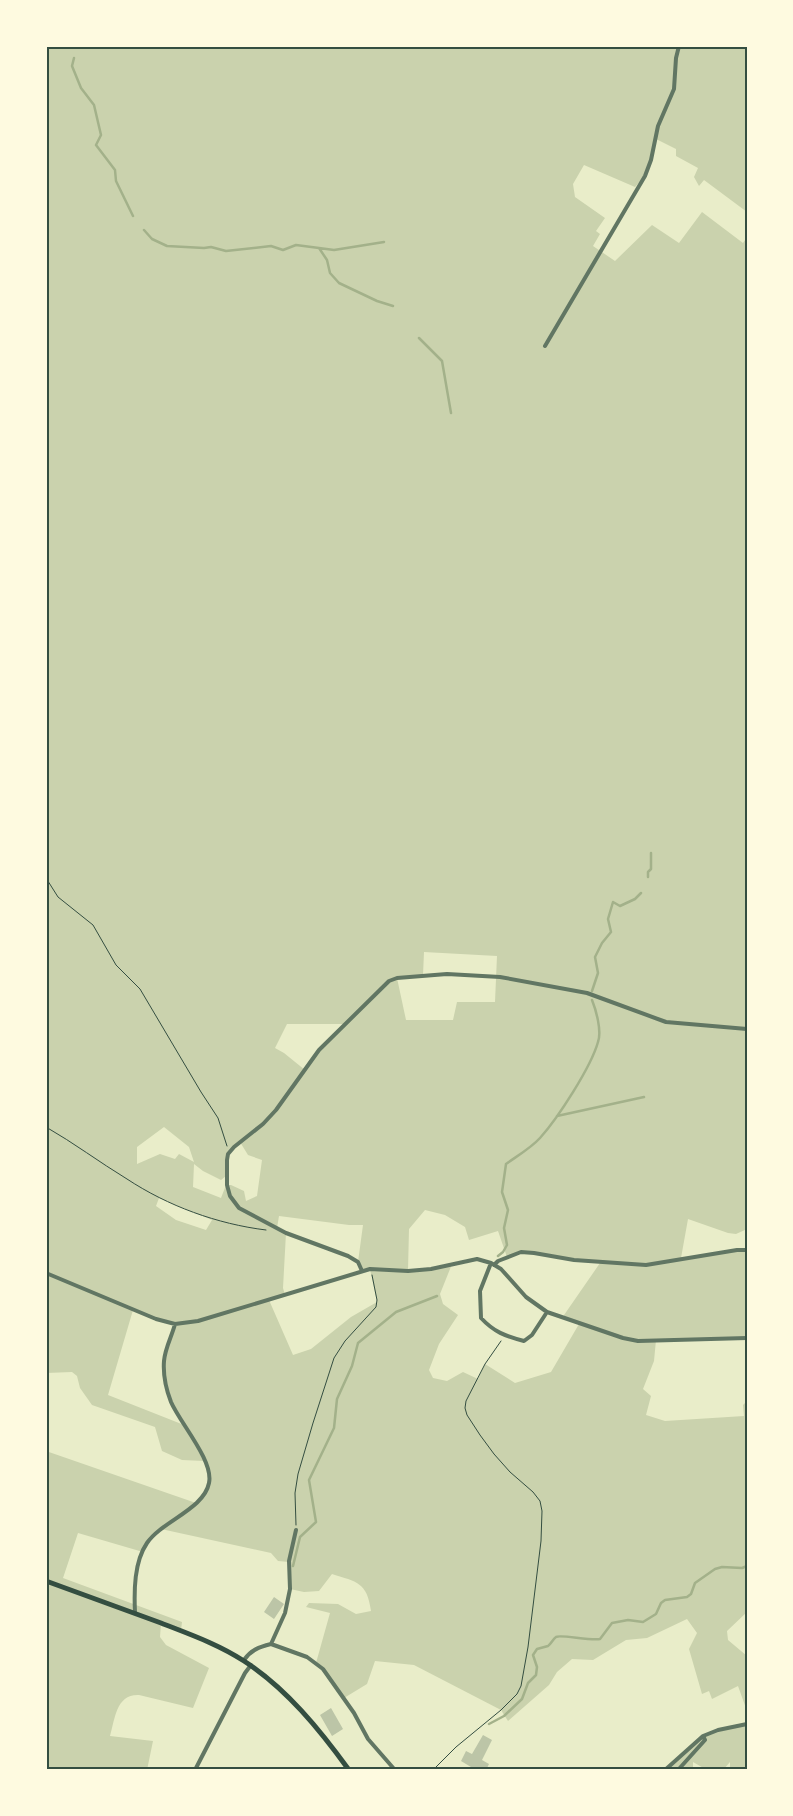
<svg xmlns="http://www.w3.org/2000/svg" width="793" height="1816" font-family="'PT Sans Narrow',sans-serif">
<style>
.green{fill:#cad2ad;fill-rule:evenodd}
.lines{fill:none;stroke-linecap:round;stroke-linejoin:round}
.stream{stroke:#a3b18a;stroke-width:2.5}
.building{fill:#bcc5a7}
.path{stroke:#344e41;stroke-width:1}
.minor{stroke:#617663;stroke-width:4}
.secondary{stroke:#344e41;stroke-width:5}
.neatline{fill:none;stroke:#344e41;stroke-width:2}
</style>
<rect width="100%" height="100%" fill="#e9edc9"/>
<path class="green" d="M 46,46 L 747,46 L 747,212 L 704,180 L 699,186 L 694,177 L 698,168 L 676,156 L 676,149 L 656,139 L 645,176 L 635,187 L 584,165 L 573,184 L 575,197 L 605,218 L 596,231 L 600,234 L 593,246 L 615,261 L 652,225 L 679,243 L 702,212 L 743,243 L 747,237 L 747,1229 L 736,1234 L 728,1233 L 688,1219 L 681,1258 L 747,1250 L 747,1338 L 656,1340 L 654,1361 L 643,1389 L 651,1396 L 646,1415 L 665,1421 L 744,1416 L 743,1405 L 747,1401 L 747,1612 L 727,1631 L 728,1640 L 747,1656 L 747,1711 L 738,1686 L 712,1699 L 709,1691 L 702,1694 L 689,1649 L 697,1633 L 687,1619 L 647,1638 L 626,1640 L 593,1660 L 572,1659 L 557,1672 L 549,1685 L 508,1721 L 501,1710 L 414,1665 L 375,1661 L 367,1684 L 344,1698 L 316,1663 L 330,1613 L 306,1607 L 309,1603 L 338,1604 L 356,1614 L 371,1611 C 367,1582 357,1582 332,1574 L 319,1591 L 304,1592 L 290,1589 L 289,1562 L 278,1561 L 271,1553 L 161,1529 L 152,1537 L 143,1552 L 78,1533 L 63,1578 L 182,1622 L 181,1630 L 161,1623 L 160,1637 L 166,1645 L 209,1668 L 193,1708 L 139,1695 C 116,1694 115,1719 110,1736 L 153,1741 L 147,1770 L 46,1770 L 46,1451 L 196,1503 L 209,1486 L 205,1461 L 182,1460 L 162,1451 L 155,1427 L 92,1405 L 80,1388 L 77,1376 L 72,1372 L 46,1373 ZM 424,952 L 497,956 L 495,1002 L 457,1002 L 453,1020 L 406,1020 L 397,978 L 423,975 ZM 287,1024 L 346,1024 L 319,1050 L 305,1070 L 284,1053 L 275,1048 ZM 164,1127 L 189,1147 L 194,1162 L 179,1154 L 175,1159 L 160,1154 L 137,1164 L 137,1147 ZM 240,1142 L 248,1155 L 262,1160 L 257,1196 L 246,1201 L 244,1191 L 231,1185 L 226,1185 L 221,1198 L 193,1187 L 194,1164 L 203,1171 L 221,1180 L 226,1176 L 228,1154 ZM 159,1198 L 212,1220 L 206,1230 L 176,1220 L 156,1206 ZM 425,1210 L 445,1215 L 465,1227 L 469,1240 L 498,1231 L 507,1257 L 521,1252 L 600,1263 L 562,1318 L 579,1324 L 551,1372 L 515,1383 L 485,1364 L 478,1379 L 463,1372 L 447,1381 L 433,1378 L 429,1370 L 439,1344 L 458,1315 L 443,1304 L 440,1294 L 452,1264 L 431,1269 L 408,1270 L 409,1229 ZM 279,1216 L 349,1225 L 363,1225 L 358,1262 L 362,1271 L 370,1269 L 377,1302 L 351,1317 L 311,1349 L 293,1355 L 269,1300 L 285,1295 L 283,1288 L 286,1233 L 277,1228 ZM 133,1310 L 175,1325 C 172,1336 167,1347 164,1358 C 159,1382 173,1405 184,1425 L 108,1395 Z
M 747,1724 L 747,1770 L 730,1770 L 730,1762 L 723,1770 L 707,1770 L 693,1762 L 693,1770 L 665,1770 L 703,1736 L 718,1730 Z"/>
<g class="lines">
<path class="stream" d="M 74,58 L 72,66 L 81,88 L 94,105 L 101,135 L 96,145 L 115,170 L 116,181 L 133,216
M 144,230 L 152,239 L 167,246 L 204,248 L 211,247 L 226,251 L 271,246 L 283,250 L 296,245 L 319,248 L 327,260 L 330,273 L 339,283 L 377,301 L 393,306
M 319,248 L 334,250 L 384,242
M 419,338 L 442,361 L 451,413
M 648,877 L 648,872 L 651,869 L 651,853
M 592,991 L 598,973 L 595,957 L 602,943 L 611,932 L 608,919 L 613,902 L 620,906 L 635,899 L 641,893
M 557,1116 L 644,1097
M 498,1256 L 503,1252 L 507,1245 L 504,1228 L 508,1210 L 502,1192 L 506,1164 C 517,1156 531,1148 540,1138 C 558,1118 591,1067 598,1042 C 602,1031 596,1010 592,1000
M 293,1566 L 300,1537 L 316,1522 L 309,1480 L 334,1428 L 337,1399 L 352,1366 L 358,1343 L 396,1312 L 437,1296
M 489,1724 L 504,1716 L 522,1699 L 528,1683 L 536,1675 L 537,1667 L 533,1655 L 537,1649 L 548,1646 C 551,1644 553,1639 556,1637 C 559,1634 591,1641 600,1639 L 612,1623 L 628,1620 L 643,1622 L 656,1614 L 661,1603 L 665,1600 L 687,1597 L 691,1594 L 695,1583 L 715,1569 L 722,1567 L 742,1568 L 747,1566"/>
</g>
<path class="building" d="M 274,1597 L 284,1604 L 274,1619 L 264,1612 Z
M 331,1708 L 343,1729 L 332,1736 L 320,1715 Z
M 483,1735 L 492,1740 L 482,1760 L 489,1764 L 486,1770 L 476,1770 L 461,1761 L 466,1751 L 472,1754 Z"/>
<g class="lines">
<path class="path" d="M 46,878 L 58,897 L 93,925 L 116,965 L 140,989 L 201,1092 L 218,1118 L 227,1146
M 46,1127 C 74,1143 99,1162 127,1179 C 168,1206 217,1224 266,1230
M 296,1525 L 295,1493 L 298,1474 L 313,1423 L 334,1358 L 345,1341 L 376,1307 L 377,1300 L 372,1275
M 433,1770 L 456,1747 L 501,1710 L 517,1694 L 521,1686 L 528,1647 L 541,1541 L 542,1511 L 540,1501 L 533,1492 L 510,1472 L 494,1454 L 480,1435 L 467,1415 L 465,1408 L 466,1401 L 485,1364 L 501,1341"/>
<path class="minor" d="M 545,346 L 645,176 L 651,160 L 658,126 L 674,89 L 676,58 L 679,46
M 491,1263 L 480,1291 L 481,1318 C 494,1332 505,1336 524,1341 L 532,1335 L 547,1312
M 494,1265 L 498,1261 L 521,1252 L 534,1253 L 574,1260 L 646,1265 L 737,1250 L 747,1250
M 362,1271 L 358,1262 L 348,1256 L 286,1233 L 239,1208 L 230,1196 L 227,1185 L 227,1160 L 228,1154 L 234,1147 L 263,1124 L 276,1110 L 319,1050 L 389,981 L 397,978 L 447,974 L 500,977 L 587,993 L 666,1022 L 747,1029
M 46,1273 L 156,1319 L 175,1324 L 198,1321 L 370,1269 L 408,1271 L 431,1269 L 477,1259 L 491,1263 L 501,1269 L 526,1297 L 547,1312 L 623,1338 L 638,1341 L 747,1338
M 135,1613 C 134,1591 134,1562 147,1543 C 162,1521 204,1509 209,1483 C 214,1461 180,1423 171,1402 C 166,1389 163,1374 164,1361 C 165,1348 172,1336 175,1324
M 271,1644 L 307,1657 L 323,1669 L 354,1713 L 368,1739 L 395,1770
M 244,1660 C 251,1650 259,1647 271,1644 L 285,1613 L 290,1589 L 289,1561 L 296,1530
M 195,1770 L 245,1673 L 251,1665
M 665,1770 L 703,1736 L 718,1730 L 747,1724
M 678,1770 L 705,1740 L 703,1736"/>
<path class="secondary" d="M 46,1581 C 84,1595 123,1609 161,1623 C 189,1634 218,1644 244,1661 C 286,1688 320,1730 349,1770"/>
</g>
<rect width="793" height="1816" fill="none" stroke="#fefae0" stroke-width="95"/>
<rect x="48" y="48" width="698" height="1720" class="neatline"/>
</svg>
